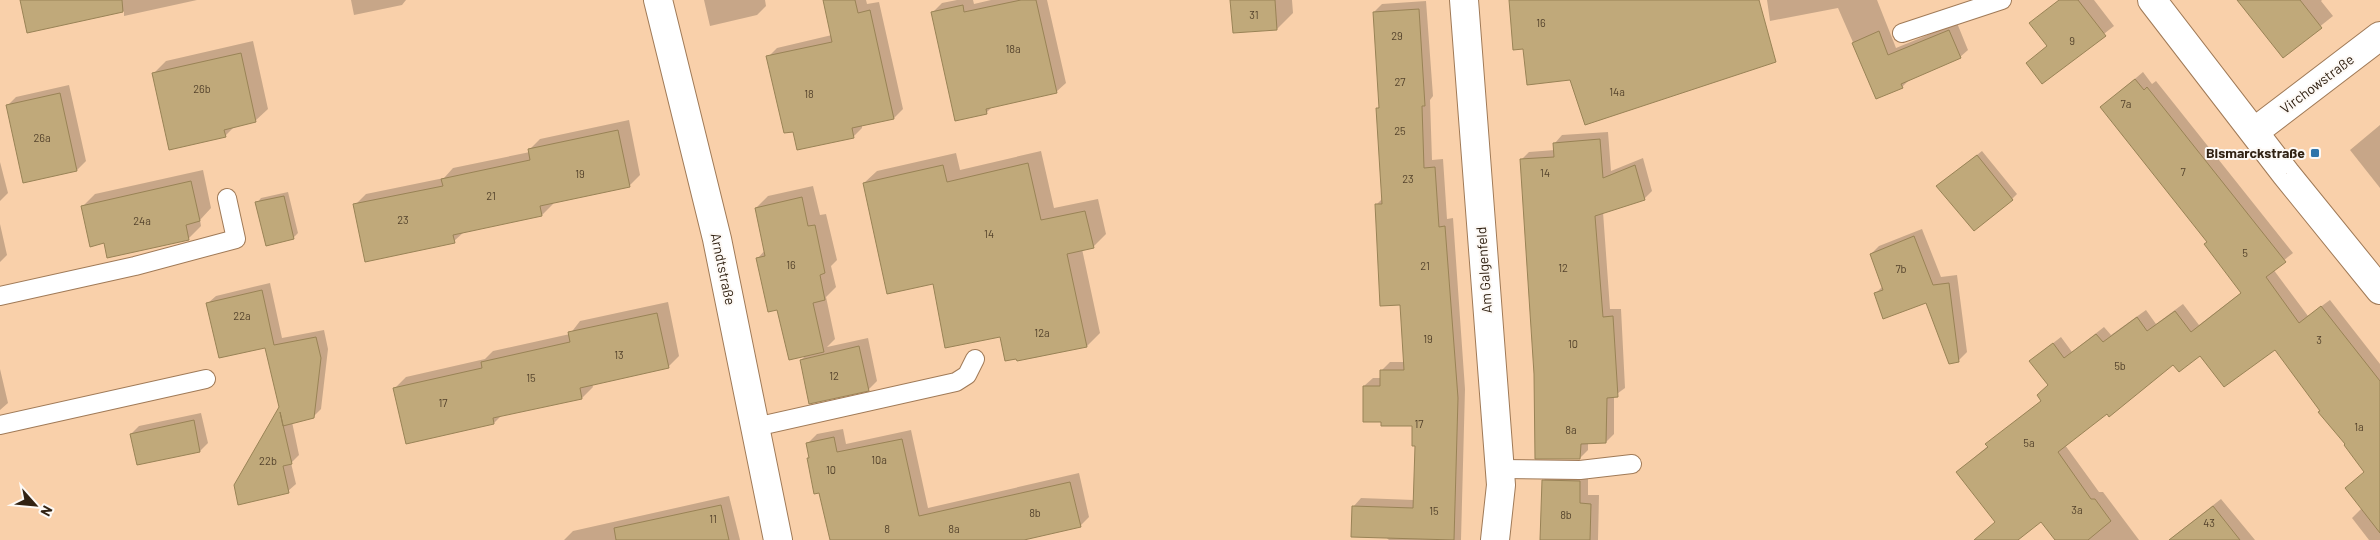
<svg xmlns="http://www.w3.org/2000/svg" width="2380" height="540" font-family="Barlow,sans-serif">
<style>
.shadow{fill:#0003}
.building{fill:#c0a97a;stroke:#998356}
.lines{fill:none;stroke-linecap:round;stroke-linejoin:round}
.lane-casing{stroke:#a07a57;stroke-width:20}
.street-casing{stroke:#a07a57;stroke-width:30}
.lane{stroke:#fff;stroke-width:18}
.street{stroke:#fff;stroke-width:28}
.poi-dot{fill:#3075aa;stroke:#fdf9f5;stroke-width:2}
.labels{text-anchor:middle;stroke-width:4;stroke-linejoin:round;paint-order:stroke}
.number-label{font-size:11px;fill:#55442d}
.street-label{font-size:14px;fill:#312213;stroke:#fdf9f5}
.poi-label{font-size:14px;font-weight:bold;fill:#312213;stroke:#fdf9f5;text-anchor:end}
</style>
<rect width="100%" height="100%" fill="#f9d0aa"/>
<path class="shadow" d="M 21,0 L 197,0 L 124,16 L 124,11 L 28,32 Z
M 351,0 L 406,0 L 402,5 L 354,15 Z
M 704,0 L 765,0 L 766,6 L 757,15 L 710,26 Z
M 825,0 L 866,0 L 867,4 L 879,2 L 903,109 L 894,118 L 862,125 L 862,128 L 853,137 L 793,130 L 768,57 L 777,48 L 832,35 Z
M 957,0 L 973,0 L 974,4 L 991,0 L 1047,0 L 1066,83 L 1056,92 L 993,106 L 986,113 L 932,13 L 942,3 Z
M 1232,0 L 1292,0 L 1293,13 L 1277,29 Z
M 1767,0 L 1877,0 L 1896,48 L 1957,23 L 1968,50 L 1960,57 L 1910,79 L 1902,87 L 1877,97 L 1838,8 L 1770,21 Z
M 2059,0 L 2094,0 L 2114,26 L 2042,82 L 2027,63 L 2048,45 L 2031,24 Z
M 2239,0 L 2322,0 L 2321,1 L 2333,16 L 2283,56 Z
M 1426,1 L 1433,96 L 1430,100 L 1432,160 L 1443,159 L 1447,219 L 1453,218 L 1465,389 L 1461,540 L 1389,540 L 1353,507 L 1361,498 L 1414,500 L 1416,444 L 1413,425 L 1364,386 L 1373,378 L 1381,378 L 1381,371 L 1390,362 L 1405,362 L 1401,304 L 1376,205 L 1383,198 L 1377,109 L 1380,106 L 1374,12 L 1382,4 Z
M 253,41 L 268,109 L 255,121 L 235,126 L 225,136 L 154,73 L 166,61 Z
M 2143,72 L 2152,84 L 2156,81 L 2293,253 L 2273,269 L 2308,316 L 2330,300 L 2380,364 L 2380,540 L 2369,540 L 2352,518 L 2362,508 L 2365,471 L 2275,348 L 2201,354 L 2173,363 L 2065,445 L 2099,492 L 2103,492 L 2139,540 L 2056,540 L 2041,520 L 2016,540 L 1980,540 L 1996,521 L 1957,472 L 1988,446 L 1995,437 L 2042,400 L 2050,384 L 2039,354 L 2061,337 L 2072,352 L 2104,327 L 2111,335 L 2146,310 L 2156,324 L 2183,304 L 2199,325 L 2242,292 L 2110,100 Z
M 69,85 L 86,161 L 77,170 L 7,106 L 16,97 Z
M 629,120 L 640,175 L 629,186 L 552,202 L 553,204 L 542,215 L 464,232 L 454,241 L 355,205 L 366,194 L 444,178 L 453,168 L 530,152 L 529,150 L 540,139 Z
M 2380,125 L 2380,188 L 2350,150 Z
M 1608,132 L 1611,171 L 1643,158 L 1652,191 L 1644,199 L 1603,212 L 1610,309 L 1621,309 L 1625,388 L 1614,396 L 1614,434 L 1606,442 L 1588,442 L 1588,450 L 1580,458 L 1536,374 L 1521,160 L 1529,152 L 1555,150 L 1555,143 L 1562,135 Z
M 1041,151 L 1054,208 L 1098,199 L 1106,234 L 1093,247 L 1082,249 L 1100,333 L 1087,346 L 1033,358 L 1006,360 L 1001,336 L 934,282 L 864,183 L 877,171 L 956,153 L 960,170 Z
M 1982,151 L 2017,194 L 2012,199 L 1942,182 Z
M 0,162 L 8,193 L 0,201 Z
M 203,170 L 211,208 L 200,220 L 201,226 L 189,238 L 105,242 L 83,206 L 95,194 Z
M 813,186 L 820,215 L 826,214 L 837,260 L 831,266 L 836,287 L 826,297 L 835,339 L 827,347 L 868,338 L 877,381 L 868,390 L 801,360 L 806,355 L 777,309 L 758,258 L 765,250 L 756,208 L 768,196 Z
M 288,192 L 298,233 L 293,238 L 257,203 L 261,198 Z
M 0,224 L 7,255 L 0,262 Z
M 1922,229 L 1941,277 L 1957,275 L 1967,352 L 1958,361 L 1926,301 L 1875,294 L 1883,286 L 1871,254 L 1879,246 Z
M 270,283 L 282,338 L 324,330 L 328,349 L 321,409 L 313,417 L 292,422 L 299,455 L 291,463 L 296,484 L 288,491 L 239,503 L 280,407 L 266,346 L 208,303 L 216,296 Z
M 668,302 L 679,356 L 668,367 L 592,384 L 593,387 L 582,398 L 502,415 L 494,423 L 395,388 L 406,377 L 485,359 L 493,351 L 570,334 L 580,321 Z
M 0,369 L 8,403 L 0,410 Z
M 201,413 L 208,443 L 200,451 L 131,434 L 139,426 Z
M 843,429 L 846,444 L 911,430 L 928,508 L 1079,473 L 1089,517 L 1080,526 L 1019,540 L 831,540 L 808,443 L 817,434 Z
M 1552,472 L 1588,472 L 1588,495 L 1599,495 L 1598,540 L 1541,540 L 1543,481 Z
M 729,496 L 740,540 L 564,540 L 573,531 Z
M 2221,499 L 2255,540 L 2169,540 Z"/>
<path class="building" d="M 20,0 L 122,0 L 123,12 L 27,33 Z
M 823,0 L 855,0 L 858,13 L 870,10 L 894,119 L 852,128 L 854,138 L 797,150 L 793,132 L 784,133 L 766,56 L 832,42 Z
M 1021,0 L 1036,0 L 1057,93 L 986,109 L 987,114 L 955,121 L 931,12 L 963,5 L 964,12 Z
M 1230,0 L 1275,0 L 1277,30 L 1233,33 Z
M 1509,0 L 1759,0 L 1776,62 L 1585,125 L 1570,80 L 1527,85 L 1523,49 L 1513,50 Z
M 2059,0 L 2078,0 L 2106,36 L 2042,84 L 2026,63 L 2047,46 L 2029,23 Z
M 2237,0 L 2300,0 L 2322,28 L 2283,58 Z
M 1419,9 L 1425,106 L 1422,106 L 1424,168 L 1435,167 L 1439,227 L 1445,226 L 1458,398 L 1454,540 L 1351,537 L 1352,506 L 1413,508 L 1415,446 L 1412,446 L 1412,426 L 1381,426 L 1381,422 L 1363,422 L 1363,386 L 1380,386 L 1380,370 L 1404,370 L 1400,305 L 1380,306 L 1375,204 L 1382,204 L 1376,108 L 1379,108 L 1373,12 Z
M 1949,30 L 1961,58 L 1901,84 L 1903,88 L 1876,99 L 1852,43 L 1879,31 L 1888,55 Z
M 241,53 L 256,122 L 224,130 L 226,137 L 169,150 L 152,73 Z
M 2135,79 L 2144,90 L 2147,87 L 2286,262 L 2266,277 L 2299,323 L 2321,306 L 2380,381 L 2380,533 L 2345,488 L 2364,472 L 2344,445 L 2345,444 L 2318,412 L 2320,411 L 2275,350 L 2224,387 L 2200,356 L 2179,372 L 2173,365 L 2109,417 L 2107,414 L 2058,452 L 2091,499 L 2095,499 L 2111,521 L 2088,540 L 2055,540 L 2041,522 L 2018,540 L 1974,540 L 1995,522 L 1956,472 L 1988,447 L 1985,444 L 2041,401 L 2037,395 L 2048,385 L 2029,361 L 2053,343 L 2064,358 L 2096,334 L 2103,342 L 2137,317 L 2147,331 L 2175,311 L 2191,332 L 2241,293 L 2204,244 L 2207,242 L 2100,107 Z
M 60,93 L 77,171 L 23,183 L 6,105 Z
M 618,130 L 630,187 L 540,206 L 542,216 L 453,235 L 455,243 L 365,262 L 353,204 L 443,186 L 441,179 L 530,160 L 528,149 Z
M 1600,139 L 1603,178 L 1635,165 L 1645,200 L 1595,216 L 1603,317 L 1613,316 L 1618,397 L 1607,398 L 1606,443 L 1581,444 L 1580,459 L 1535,459 L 1534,374 L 1520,159 L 1554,157 L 1553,143 Z
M 1977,155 L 2013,200 L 1974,231 L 1936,186 Z
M 1028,163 L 1041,220 L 1085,211 L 1094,248 L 1067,254 L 1087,347 L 1017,361 L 1016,359 L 1005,361 L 1000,337 L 945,348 L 933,284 L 887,294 L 863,183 L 943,165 L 947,182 Z
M 191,181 L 200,221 L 186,225 L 189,240 L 107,258 L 104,243 L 90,247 L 81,206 Z
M 284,196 L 294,239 L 266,246 L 255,202 Z
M 802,197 L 808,226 L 815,225 L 825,273 L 820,275 L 825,300 L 813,303 L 824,352 L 789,360 L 777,310 L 768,312 L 756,258 L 765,256 L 755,208 Z
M 1914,236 L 1933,285 L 1949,283 L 1959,362 L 1949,364 L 1926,303 L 1883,319 L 1874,293 L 1883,290 L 1870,254 Z
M 262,290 L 274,345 L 316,337 L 321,358 L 314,418 L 283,426 L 280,412 L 292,464 L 283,466 L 289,493 L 238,505 L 234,485 L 279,407 L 265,348 L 219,358 L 206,303 Z
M 657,313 L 669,368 L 580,388 L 582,399 L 493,418 L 494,424 L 406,444 L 393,388 L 482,368 L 481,362 L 570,342 L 568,332 Z
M 859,346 L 869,391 L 809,404 L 800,360 Z
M 194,420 L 200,452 L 137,465 L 130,434 Z
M 834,437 L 837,452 L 902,439 L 919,516 L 1070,482 L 1081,527 L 1024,540 L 830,540 L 819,493 L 814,494 L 807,458 L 809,458 L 806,443 Z
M 1542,480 L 1580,481 L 1580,503 L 1591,504 L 1590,540 L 1540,540 Z
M 721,505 L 729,540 L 616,540 L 614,528 Z
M 2213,506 L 2240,540 L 2169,540 Z"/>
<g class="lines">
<defs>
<path id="lane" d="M 1902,33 L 2002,0
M 0,296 L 135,266 L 236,239 L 227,198
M 0,425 L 206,379
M 755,427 L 956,382 L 967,375 L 975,359
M 1499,469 L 1580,470 L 1632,464"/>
<path id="street" d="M 658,0 L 717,239 L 778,540
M 1464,0 L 1501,485 L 1495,540
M 2152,0 L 2286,174 L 2380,290
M 2254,132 L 2380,36"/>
</defs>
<use href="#lane" class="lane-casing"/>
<use href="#street" class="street-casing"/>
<use href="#lane" class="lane"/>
<use href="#street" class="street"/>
</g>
<rect class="poi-dot" x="2310" y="148" width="10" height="10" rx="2.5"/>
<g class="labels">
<g class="number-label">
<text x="1254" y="19">31</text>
<text x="1541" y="27">16</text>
<text x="1397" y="40">29</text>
<text x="2072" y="45">9</text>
<text x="1013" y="53">18a</text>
<text x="1400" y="86">27</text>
<text x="202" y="93">26b</text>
<text x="1617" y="96">14a</text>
<text x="809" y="98">18</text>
<text x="2126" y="108">7a</text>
<text x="1400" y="135">25</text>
<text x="42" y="142">26a</text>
<text x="2183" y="176">7</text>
<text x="1545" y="177">14</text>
<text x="580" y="178">19</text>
<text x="1408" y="183">23</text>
<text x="491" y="200">21</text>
<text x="403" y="224">23</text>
<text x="142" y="225">24a</text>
<text x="989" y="238">14</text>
<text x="2245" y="257">5</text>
<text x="791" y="269">16</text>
<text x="1425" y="270">21</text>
<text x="1563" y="272">12</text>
<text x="1901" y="273">7b</text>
<text x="242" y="320">22a</text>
<text x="1042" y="337">12a</text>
<text x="1428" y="343">19</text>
<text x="2319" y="344">3</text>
<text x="1573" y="348">10</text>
<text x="619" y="359">13</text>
<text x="2120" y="370">5b</text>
<text x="834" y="380">12</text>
<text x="531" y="382">15</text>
<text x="443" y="407">17</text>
<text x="1419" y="428">17</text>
<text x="2359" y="431">1a</text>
<text x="1571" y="434">8a</text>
<text x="2029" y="447">5a</text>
<text x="879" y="464">10a</text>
<text x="268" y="465">22b</text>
<text x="831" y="474">10</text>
<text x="2077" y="514">3a</text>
<text x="1434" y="515">15</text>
<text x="1035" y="517">8b</text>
<text x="1566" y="519">8b</text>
<text x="713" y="523">11</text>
<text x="2209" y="527">43</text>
<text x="887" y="533">8</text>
<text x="954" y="533">8a</text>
</g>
<g class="street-label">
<text transform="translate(2317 84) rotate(-37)" y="5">Virchowstraße</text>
<text transform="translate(723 269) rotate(78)" y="5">Arndtstraße</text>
<text transform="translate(1484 270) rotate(-94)" y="5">Am Galgenfeld</text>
</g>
<g class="poi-label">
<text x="2305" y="158">Bismarckstraße</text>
</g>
</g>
<g transform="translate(35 505) rotate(117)" stroke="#fdf9f5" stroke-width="4" paint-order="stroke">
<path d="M0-4L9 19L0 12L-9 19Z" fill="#312213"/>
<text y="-8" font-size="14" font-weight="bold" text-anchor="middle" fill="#312213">N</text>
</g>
</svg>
